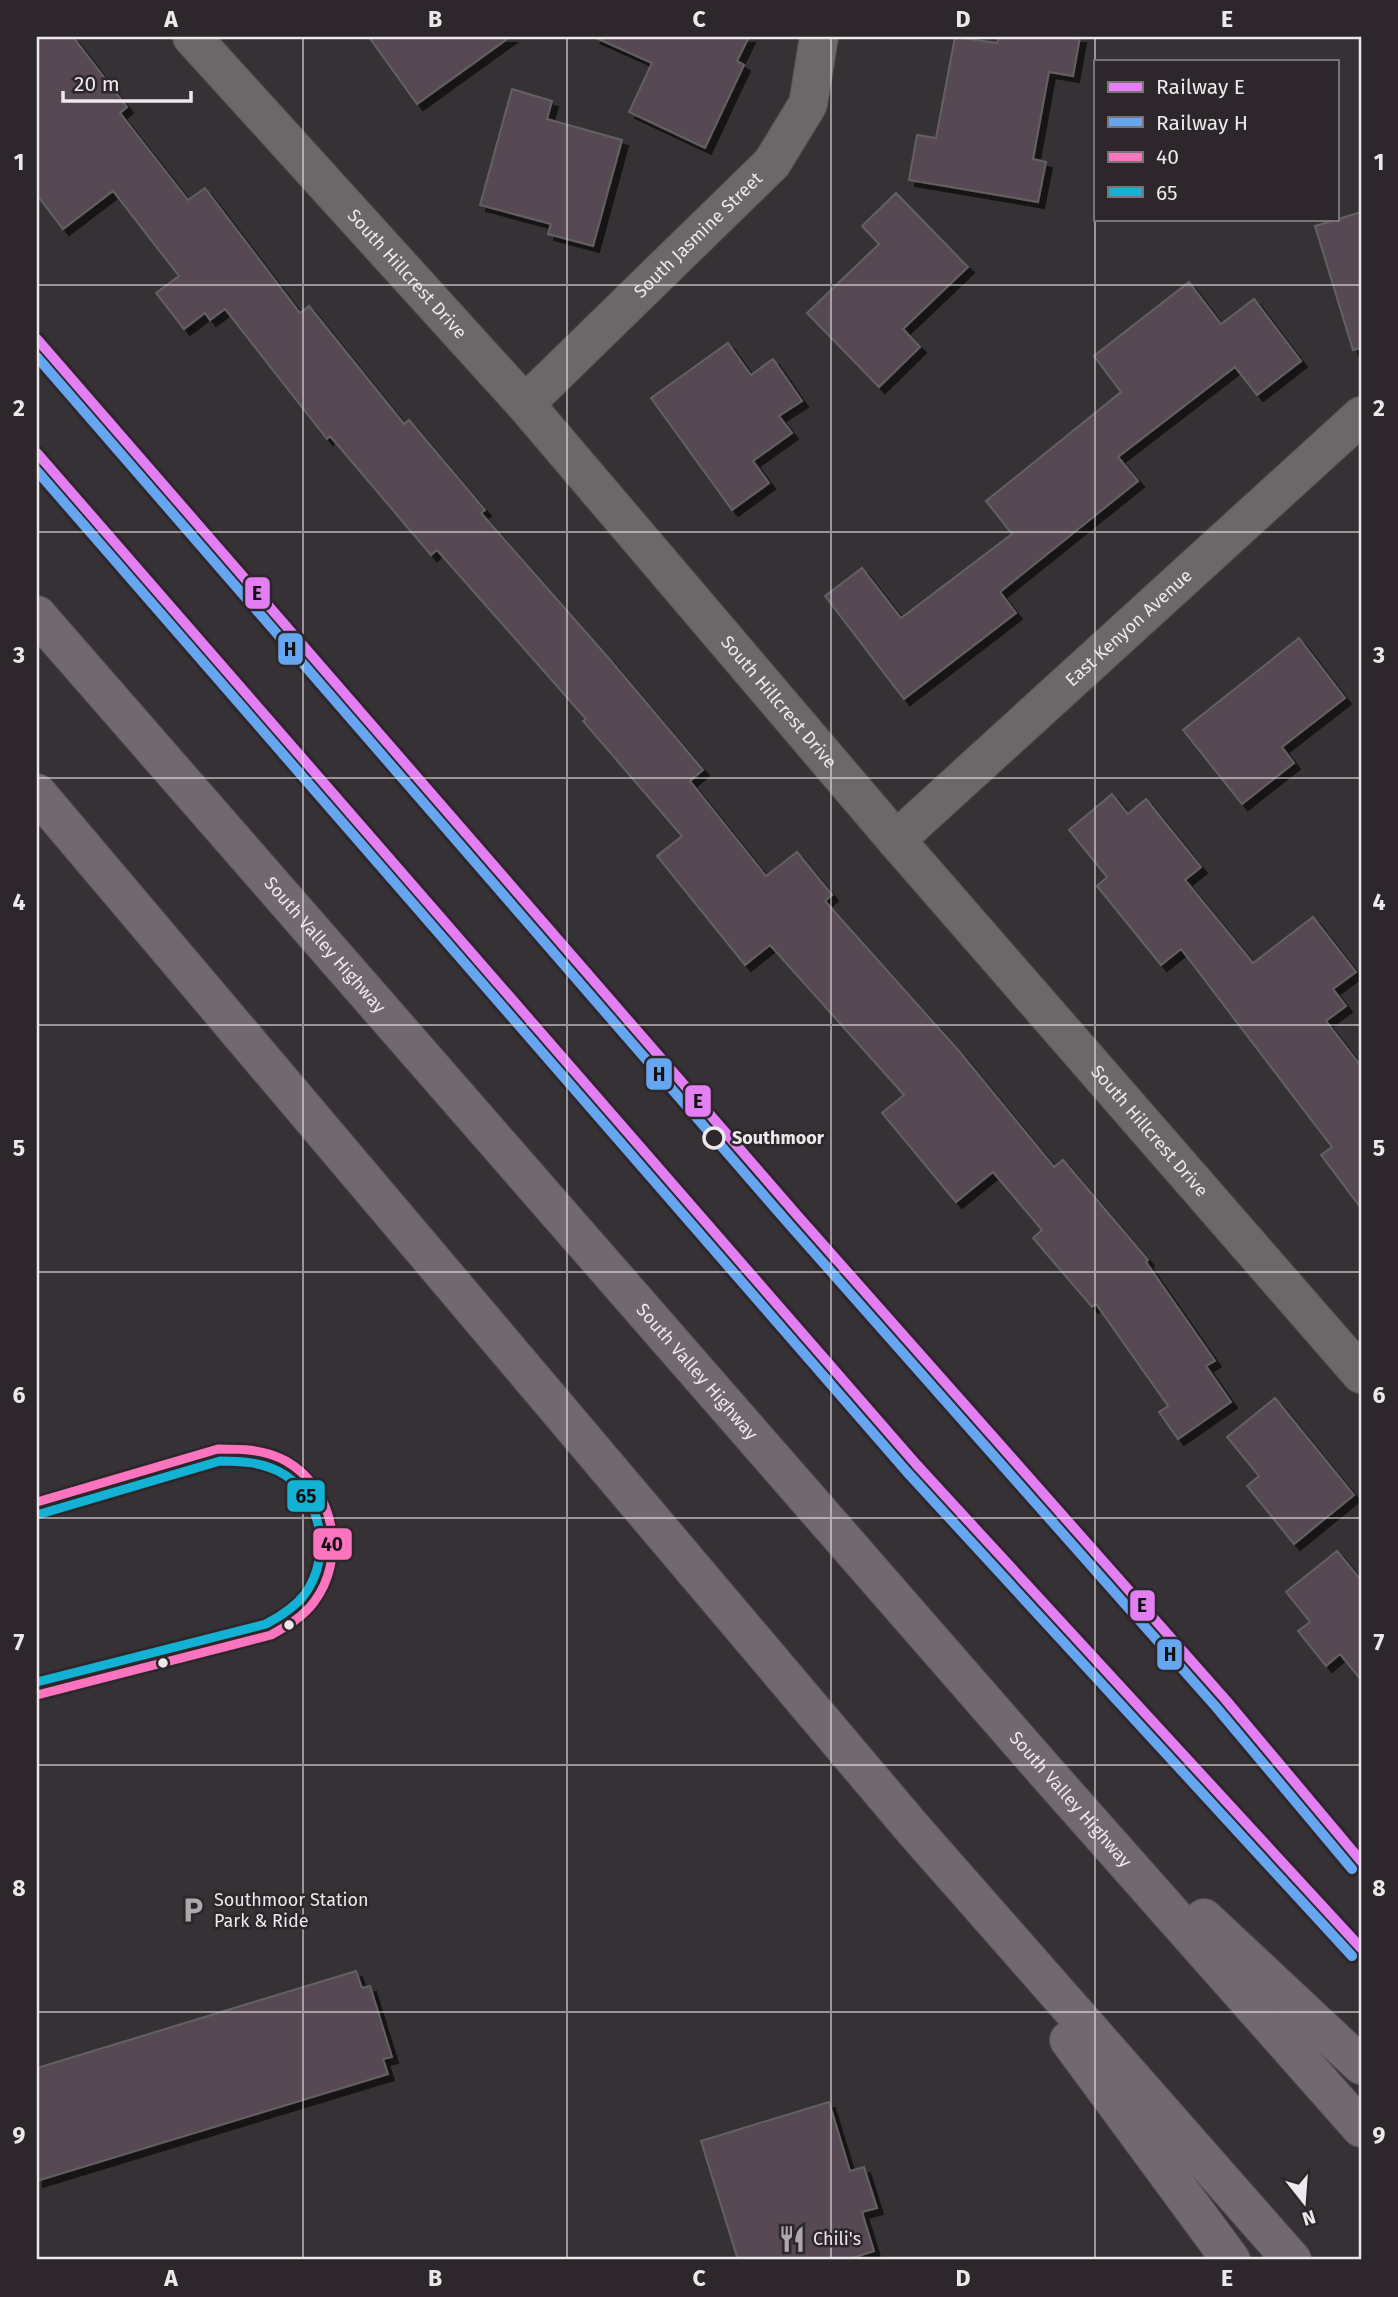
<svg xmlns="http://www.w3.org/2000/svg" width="1398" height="2297" font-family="'Fira Sans',sans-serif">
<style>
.building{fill:#564a52;stroke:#646062;stroke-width:2;filter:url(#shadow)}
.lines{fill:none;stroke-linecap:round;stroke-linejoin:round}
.minor-casing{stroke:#534f51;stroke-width:40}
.highway-casing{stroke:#534f51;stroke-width:40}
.minor{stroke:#6b686a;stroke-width:38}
.highway{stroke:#726870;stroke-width:38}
.bus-1-casing{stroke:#2d262b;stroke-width:14}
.bus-2-casing{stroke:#2d262b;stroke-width:14}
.bus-1{stroke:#fc73be;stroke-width:9}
.bus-2{stroke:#13b2d5;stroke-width:9}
.rail-1-casing{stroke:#2d262b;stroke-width:16}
.rail-2-casing{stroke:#2d262b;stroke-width:16}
.rail-1{stroke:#e47ff3;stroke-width:10}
.rail-2{stroke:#66a6f1;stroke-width:10}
.grid{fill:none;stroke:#ede8eb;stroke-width:2;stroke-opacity:0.55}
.stop-dot{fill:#2d262b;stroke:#ede8eb;stroke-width:3.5}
.bus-dot{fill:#ede8eb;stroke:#2d262b;stroke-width:2.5}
.labels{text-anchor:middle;stroke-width:5;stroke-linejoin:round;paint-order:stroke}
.street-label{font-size:18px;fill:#ede8eb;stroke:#2d262b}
.stop-label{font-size:18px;font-weight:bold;fill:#ede8eb;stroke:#2d262b;text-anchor:start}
.poi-label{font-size:18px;fill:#ede8eb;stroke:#2d262b;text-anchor:start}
.line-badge{stroke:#2d262b;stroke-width:2.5}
.pale-badge-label{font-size:19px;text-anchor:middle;font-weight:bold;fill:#111}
.neatline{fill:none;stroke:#ede8eb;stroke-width:2.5}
.grid-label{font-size:23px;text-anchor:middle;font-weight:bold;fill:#ede8eb}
</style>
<defs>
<filter id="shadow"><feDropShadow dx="6" dy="6" stdDeviation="0" flood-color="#0009"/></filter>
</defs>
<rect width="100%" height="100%" fill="#363134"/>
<path class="building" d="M 37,37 L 73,37 L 127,107 L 120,113 L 188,200 L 205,188 L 300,313 L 309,306 L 404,424 L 409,420 L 485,510 L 481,513 L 606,655 L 703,770 L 690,781 L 766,876 L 797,852 L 832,895 L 825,901 L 959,1051 L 1054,1167 L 1063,1160 L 1148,1260 L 1146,1262 L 1215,1361 L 1206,1366 L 1231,1402 L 1178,1439 L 1159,1412 L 1168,1406 L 1096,1304 L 1092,1307 L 1033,1238 L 1042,1230 L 993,1172 L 956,1202 L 882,1113 L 904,1095 L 770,945 L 745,965 L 657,856 L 682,836 L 583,721 L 586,719 L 437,550 L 431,555 L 330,436 L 327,439 L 225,309 L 210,320 L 205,313 L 184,329 L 156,293 L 179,276 L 113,191 L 63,229 L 37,195 Z
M 369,37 L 510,37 L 417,104 Z
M 594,37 L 749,37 L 737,61 L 744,65 L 705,148 L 629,112 L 652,63 Z
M 955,37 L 997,43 L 999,37 L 1080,37 L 1073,76 L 1049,72 L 1033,159 L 1046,162 L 1038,202 L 909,180 L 917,135 L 936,138 Z
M 512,89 L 552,101 L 547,119 L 622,140 L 593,246 L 548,234 L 551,224 L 480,205 Z
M 896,193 L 968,267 L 903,329 L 920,347 L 879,387 L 807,313 L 879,244 L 862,226 Z
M 1361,212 L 1361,348 L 1353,350 L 1315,226 Z
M 1189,282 L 1221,324 L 1254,299 L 1301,361 L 1257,395 L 1235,367 L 1118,457 L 1138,481 L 1000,592 L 1016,613 L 904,699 L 825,596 L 862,568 L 901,618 L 1012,534 L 986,501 L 1121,392 L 1094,356 Z
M 728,343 L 751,375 L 773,359 L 802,401 L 779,416 L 792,433 L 753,461 L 769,483 L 732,510 L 651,398 Z
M 1299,638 L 1345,698 L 1282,747 L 1294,763 L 1242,804 L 1183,730 Z
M 1112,794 L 1128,814 L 1146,799 L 1201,867 L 1185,880 L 1253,963 L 1313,917 L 1356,972 L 1333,989 L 1346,1006 L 1326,1021 L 1361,1066 L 1361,1208 L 1321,1155 L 1332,1147 L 1181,949 L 1161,965 L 1097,886 L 1107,877 L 1069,830 Z
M 1275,1398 L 1354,1495 L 1294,1544 L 1247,1486 L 1259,1476 L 1227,1437 Z
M 1337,1551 L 1361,1580 L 1361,1680 L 1340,1654 L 1326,1666 L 1298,1631 L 1310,1622 L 1286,1592 Z
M 356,1971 L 362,1988 L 370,1986 L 392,2057 L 383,2059 L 388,2074 L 37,2181 L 37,2068 Z
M 829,2102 L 850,2171 L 864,2167 L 877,2208 L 862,2212 L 874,2251 L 846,2260 L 738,2260 L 701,2141 Z"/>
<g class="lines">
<defs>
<g id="minor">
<path id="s1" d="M 192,37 L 525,404 L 896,840 L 1361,1374"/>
<path id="s2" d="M 525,404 L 772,163 L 808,104 L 819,37"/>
<path id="s3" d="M 896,840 L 1361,416"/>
</g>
<g id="highway">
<path id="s4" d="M 37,615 L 1046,1772 L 1361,2128"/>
<path d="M 37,793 L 914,1830 L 1292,2260"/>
<path d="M 1204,1918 L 1361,2065"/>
<path d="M 1069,2040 L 1231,2260"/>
</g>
</defs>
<use href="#minor" class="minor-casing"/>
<use href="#highway" class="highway-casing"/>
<use href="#minor" class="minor"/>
<use href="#highway" class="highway"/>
<defs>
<path id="bus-1" d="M 37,1502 L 218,1449 C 241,1449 265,1449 286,1461 C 335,1489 347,1558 314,1602 C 303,1617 287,1626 271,1635 L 37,1695"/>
<path id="bus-2" d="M 37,1682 L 266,1624 C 281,1616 295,1607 305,1594 C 333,1555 322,1493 278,1471 C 260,1462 240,1461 220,1461 L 40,1514"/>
</defs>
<use href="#bus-1" class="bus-1-casing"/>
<use href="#bus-2" class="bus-2-casing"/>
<use href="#bus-1" class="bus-1"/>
<use href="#bus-2" class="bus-2"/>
<defs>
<path id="rail-1" d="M 37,339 L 797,1215 L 1225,1699 L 1361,1861
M 37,453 L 916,1464 L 1361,1948"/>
<path id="rail-2" d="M 37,357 L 788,1223 L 1216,1707 L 1352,1869
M 37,471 L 907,1472 L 1352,1956"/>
</defs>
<use href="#rail-1" class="rail-1-casing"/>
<use href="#rail-2" class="rail-2-casing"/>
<use href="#rail-1" class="rail-1"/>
<use href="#rail-2" class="rail-2"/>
</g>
<path class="grid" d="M 303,37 L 303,2260M 567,37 L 567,2260M 831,37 L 831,2260M 1095,37 L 1095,61M 1095,219 L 1095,2260M 37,285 L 1361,285M 37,532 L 1361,532M 37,778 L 1361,778M 37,1025 L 1361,1025M 37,1272 L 1361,1272M 37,1518 L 1361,1518M 37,1765 L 1361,1765M 37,2012 L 1361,2012"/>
<defs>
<symbol id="parking-bare" viewBox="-9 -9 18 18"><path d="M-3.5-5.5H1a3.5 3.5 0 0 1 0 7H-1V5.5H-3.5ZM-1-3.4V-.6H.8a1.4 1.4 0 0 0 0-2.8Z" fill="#ada8ab" stroke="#2d262b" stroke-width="2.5" paint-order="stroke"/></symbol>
<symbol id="restaurant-bare" viewBox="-9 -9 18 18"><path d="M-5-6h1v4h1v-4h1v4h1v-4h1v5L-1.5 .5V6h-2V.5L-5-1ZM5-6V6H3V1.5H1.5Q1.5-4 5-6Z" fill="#ada8ab" stroke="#2d262b" stroke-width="2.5" paint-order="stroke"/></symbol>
</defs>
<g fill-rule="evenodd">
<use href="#parking-bare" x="174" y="1891" width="38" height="38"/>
<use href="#restaurant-bare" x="773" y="2220" width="38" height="38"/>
</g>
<circle class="stop-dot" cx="714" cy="1138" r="10"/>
<g class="bus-dot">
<circle cx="289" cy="1625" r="6"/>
<circle cx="163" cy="1663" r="6"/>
</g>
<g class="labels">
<g class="street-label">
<text dy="6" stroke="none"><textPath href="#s2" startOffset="242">South Jasmine Street</textPath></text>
<text dy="6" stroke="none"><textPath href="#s1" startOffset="320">South Hillcrest Drive</textPath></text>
<text dy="6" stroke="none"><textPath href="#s3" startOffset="315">East Kenyon Avenue</textPath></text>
<text dy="6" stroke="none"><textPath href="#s1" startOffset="887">South Hillcrest Drive</textPath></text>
<text dy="6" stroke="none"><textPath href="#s4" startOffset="438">South Valley Highway</textPath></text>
<text dy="6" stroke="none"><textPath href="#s1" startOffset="1454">South Hillcrest Drive</textPath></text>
<text dy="6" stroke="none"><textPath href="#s4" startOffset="1004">South Valley Highway</textPath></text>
<text dy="6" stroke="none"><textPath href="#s4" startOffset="1572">South Valley Highway</textPath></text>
</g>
<g class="stop-label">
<text x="732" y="1144">Southmoor</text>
</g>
<g class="poi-label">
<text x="214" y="1906">Southmoor Station<tspan x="214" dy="21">Park &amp; Ride</tspan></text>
<text x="813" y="2245">Chili's</text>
</g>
</g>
<g class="line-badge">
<rect x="244" y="576" width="27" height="34" rx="7" fill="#e47ff3"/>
<rect x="277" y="632" width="27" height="34" rx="7" fill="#66a6f1"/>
<rect x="645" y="1057" width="28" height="34" rx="7" fill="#66a6f1"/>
<rect x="684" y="1084" width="28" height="34" rx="7" fill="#e47ff3"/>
<rect x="286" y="1479" width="40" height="34" rx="7" fill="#13b2d5"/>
<rect x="312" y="1527" width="41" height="34" rx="7" fill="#fc73be"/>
<rect x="1129" y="1589" width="27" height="33" rx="7" fill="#e47ff3"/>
<rect x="1156" y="1638" width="27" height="33" rx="7" fill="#66a6f1"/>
</g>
<g class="pale-badge-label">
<text x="257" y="600">E</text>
<text x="290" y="656">H</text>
<text x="659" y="1081">H</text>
<text x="698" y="1108">E</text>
<text x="306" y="1503">65</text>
<text x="332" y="1551">40</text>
<text x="1142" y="1612">E</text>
<text x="1170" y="1661">H</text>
</g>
<rect width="1398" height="2297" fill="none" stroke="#2d262b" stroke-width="77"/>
<rect x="1094" y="60" width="245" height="161" fill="#2d262b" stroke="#7a7478" stroke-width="2"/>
<rect x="1108" y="82" width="35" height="10" fill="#e47ff3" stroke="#7a7478" stroke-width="2"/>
<text x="1156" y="94" font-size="21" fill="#ede8eb">Railway E</text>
<rect x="1108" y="117" width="35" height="10" fill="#66a6f1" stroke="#7a7478" stroke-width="2"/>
<text x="1156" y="130" font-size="21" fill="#ede8eb">Railway H</text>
<rect x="1108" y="152" width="35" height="10" fill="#fc73be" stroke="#7a7478" stroke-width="2"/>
<text x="1156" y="164" font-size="21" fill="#ede8eb">40</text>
<rect x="1108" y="187" width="35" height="10" fill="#13b2d5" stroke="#7a7478" stroke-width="2"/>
<text x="1156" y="200" font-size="21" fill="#ede8eb">65</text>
<g transform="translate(1304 2202) rotate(163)" stroke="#2d262b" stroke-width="5" paint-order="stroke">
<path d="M0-5L12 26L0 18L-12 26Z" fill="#ede8eb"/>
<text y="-10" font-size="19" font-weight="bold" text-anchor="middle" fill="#ede8eb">N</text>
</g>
<path d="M63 91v10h128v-10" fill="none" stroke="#ede8eb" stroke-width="3.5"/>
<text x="74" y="91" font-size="21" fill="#ede8eb" stroke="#2d262b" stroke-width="5" paint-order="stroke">20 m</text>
<rect x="38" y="38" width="1322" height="2220" class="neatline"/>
<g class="grid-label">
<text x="171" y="27">A</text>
<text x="435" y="27">B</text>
<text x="699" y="27">C</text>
<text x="963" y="27">D</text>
<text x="1227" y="27">E</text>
<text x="19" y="170">1</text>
<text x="1379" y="170">1</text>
<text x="19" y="416">2</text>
<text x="1379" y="416">2</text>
<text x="19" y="663">3</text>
<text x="1379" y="663">3</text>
<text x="19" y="910">4</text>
<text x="1379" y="910">4</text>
<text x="19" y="1156">5</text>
<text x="1379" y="1156">5</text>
<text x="19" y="1403">6</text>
<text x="1379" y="1403">6</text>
<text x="19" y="1650">7</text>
<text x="1379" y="1650">7</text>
<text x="19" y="1896">8</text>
<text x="1379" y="1896">8</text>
<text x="19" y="2143">9</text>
<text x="1379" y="2143">9</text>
<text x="171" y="2286">A</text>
<text x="435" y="2286">B</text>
<text x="699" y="2286">C</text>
<text x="963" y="2286">D</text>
<text x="1227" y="2286">E</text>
</g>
</svg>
